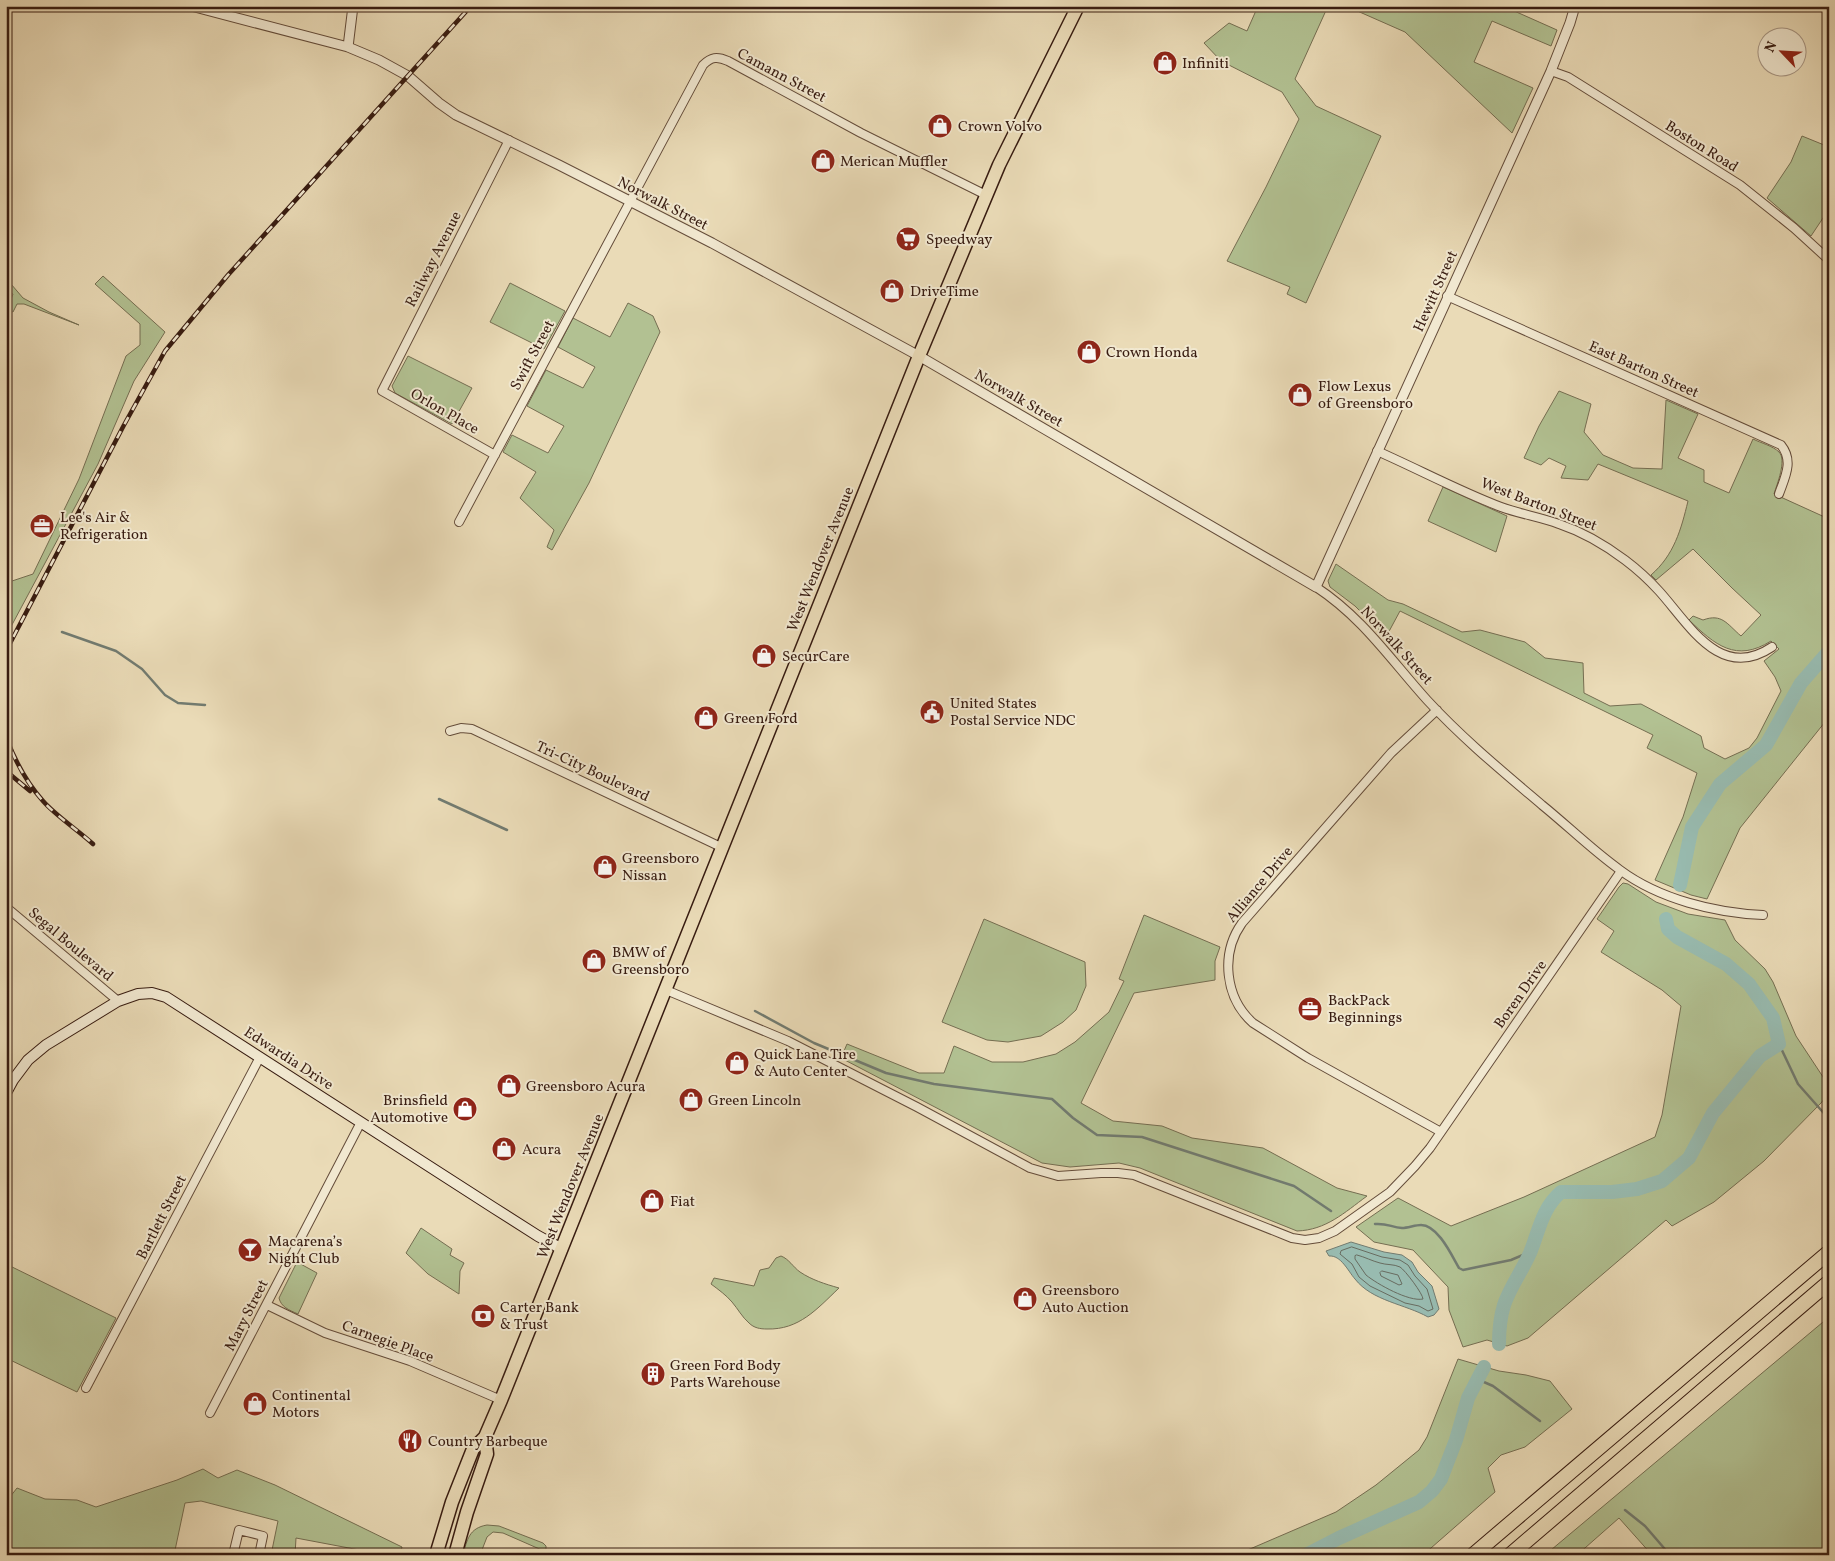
<svg xmlns="http://www.w3.org/2000/svg" width="1835" height="1561" font-family="Vollkorn,serif">
<style>
.green{fill:#b2c192;stroke:#756e52}
.water{fill:#98bbb0;stroke:#727b70}
.lines{fill:none;stroke-linecap:round;stroke-linejoin:round}
.shore{stroke:#686c60;stroke-width:1}
.stream{stroke:#727b70;stroke-width:2.5}
.river{stroke:#98bbb0;stroke-width:14}
.minor-casing{stroke:#644c3a;stroke-width:10}
.tertiary-casing{stroke:#644c3a;stroke-width:11}
.secondary-casing{stroke:#381c11;stroke-width:12}
.trunk-casing{stroke:#381c11;stroke-width:15}
.motorway-casing{stroke:#381c11;stroke-width:16}
.minor{stroke:#f1e8d0;stroke-width:8}
.tertiary{stroke:#f1e8d0;stroke-width:9}
.secondary{stroke:#f1e8d0;stroke-width:10}
.trunk{stroke:#eadbb7;stroke-width:12}
.motorway{stroke:#eadbb7;stroke-width:14}
.rail-casing{stroke:#381c11;stroke-width:4.5}
.rail{stroke:#f1e8d0;stroke-width:2.5;stroke-dasharray:8;stroke-linecap:butt}
.labels{text-anchor:middle;stroke-width:4;stroke-linejoin:round;paint-order:stroke}
.poi-label{font-size:15px;fill:#381c11;stroke:#f1e8d0;text-anchor:start}
.street-label{font-size:15px;fill:#381c11;stroke:#f1e8d0}
</style>
<rect width="100%" height="100%" fill="#eadbb7"/>
<filter id="stains"><feTurbulence type="fractalNoise" baseFrequency=".004" numOctaves="4"/><feColorMatrix values="0 0 0 0 .2 0 0 0 0 .09 0 0 0 0 .02 0 0 0 .5 -.17"/></filter>
<radialGradient id="worn" r=".72"><stop offset=".6" stop-color="#630" stop-opacity="0"/><stop offset="1" stop-color="#630" stop-opacity=".3"/></radialGradient>
<path class="green" d="M 1258,6 L 1328,6 L 1295,79 L 1316,106 L 1381,136 L 1306,303 L 1287,294 L 1290,287 L 1227,261 L 1266,187 L 1299,119 L 1282,92 L 1221,61 L 1204,43 L 1229,23 L 1247,31 Z
M 1346,6 L 1503,6 L 1557,30 L 1551,46 L 1492,21 L 1474,62 L 1533,88 L 1512,133 L 1405,32 Z
M 1802,136 L 1829,147 L 1829,189 L 1824,200 L 1829,202 L 1829,209 L 1811,236 L 1767,198 L 1791,162 Z
M 103,276 L 165,332 L 134,381 L 98,464 L 6,636 L 6,583 L 33,574 L 79,479 L 126,356 L 140,345 L 140,324 L 95,284 Z
M 510,283 L 565,311 L 544,349 L 490,322 Z
M 11,284 L 23,298 L 49,312 L 79,325 L 24,304 L 17,304 L 13,312 L 7,310 L 13,294 L 6,291 Z
M 628,303 L 653,316 L 660,332 L 589,483 L 552,550 L 547,547 L 554,530 L 520,498 L 536,472 L 503,452 L 512,435 L 548,453 L 564,426 L 527,406 L 546,370 L 583,388 L 595,367 L 558,347 L 573,318 L 610,337 Z
M 408,356 L 472,388 L 452,424 L 395,393 L 392,386 Z
M 1559,391 L 1591,404 L 1584,432 L 1603,455 L 1633,468 L 1662,469 L 1666,400 L 1698,414 L 1678,458 L 1704,470 L 1704,482 L 1729,493 L 1753,439 C 1761,443 1773,446 1779,452 C 1787,460 1777,484 1774,494 L 1829,519 L 1829,717 L 1740,828 L 1707,899 L 1691,895 L 1655,880 L 1683,817 L 1697,773 L 1647,748 L 1653,735 L 1400,611 L 1386,637 L 1355,606 L 1330,587 L 1328,581 L 1336,564 L 1388,600 L 1403,604 L 1462,632 L 1480,630 L 1525,642 L 1545,658 L 1583,663 L 1584,693 L 1610,706 L 1641,704 L 1701,736 L 1704,748 L 1725,759 L 1749,748 L 1757,738 L 1781,691 L 1775,677 L 1764,661 L 1779,649 L 1771,641 C 1736,663 1715,645 1689,620 L 1693,616 L 1703,620 C 1722,613 1727,624 1741,636 L 1761,615 L 1732,588 L 1693,549 L 1656,580 L 1651,575 C 1674,555 1681,530 1688,501 L 1598,464 L 1588,480 L 1561,478 L 1566,466 L 1549,458 L 1541,465 L 1524,458 L 1539,426 Z
M 1443,487 L 1507,516 L 1496,552 L 1428,521 Z
M 1623,883 L 1628,884 L 1656,902 L 1688,914 L 1725,920 L 1735,940 L 1765,969 L 1773,982 L 1796,1036 L 1829,1086 L 1829,1093 L 1821,1103 L 1764,1161 L 1714,1202 L 1672,1226 L 1666,1220 L 1528,1338 L 1507,1346 L 1487,1340 L 1463,1347 L 1449,1310 L 1448,1287 L 1413,1250 L 1374,1242 L 1356,1227 L 1398,1198 L 1451,1226 L 1524,1197 L 1655,1137 L 1662,1115 L 1681,1006 L 1662,990 L 1601,952 L 1614,931 L 1597,919 L 1619,887 Z
M 1144,915 L 1220,947 L 1215,961 L 1215,980 L 1134,993 L 1081,1103 L 1113,1121 L 1162,1126 L 1192,1138 L 1263,1148 L 1337,1188 L 1367,1196 C 1344,1213 1326,1230 1297,1231 L 1140,1168 L 1119,1163 L 1070,1167 L 1042,1163 L 841,1058 L 847,1044 L 919,1073 L 944,1073 L 954,1046 L 992,1062 L 1023,1062 L 1056,1054 L 1075,1042 L 1109,1012 L 1124,981 L 1119,979 Z
M 984,919 L 1085,962 L 1086,986 L 1076,1010 L 1063,1022 L 1041,1036 L 1008,1042 L 987,1040 L 942,1022 Z
M 421,1228 L 452,1249 L 450,1255 L 464,1263 L 460,1271 L 459,1294 L 428,1274 L 406,1253 Z
M 781,1256 C 789,1259 793,1267 800,1272 C 812,1280 825,1284 839,1288 C 817,1309 799,1330 767,1329 C 760,1329 754,1328 749,1323 C 742,1317 738,1309 732,1302 C 726,1295 719,1290 711,1284 L 714,1278 L 754,1286 L 760,1270 L 769,1268 L 776,1258 Z
M 297,1262 L 317,1273 L 298,1314 C 289,1310 281,1307 279,1298 Z
M 6,1264 L 116,1318 L 77,1392 L 6,1358 Z
M 1829,1317 L 1829,1555 L 1652,1555 L 1619,1518 L 1577,1555 L 1545,1555 Z
M 1458,1359 L 1499,1371 L 1526,1375 L 1550,1381 L 1572,1409 L 1525,1447 L 1501,1455 L 1488,1468 L 1495,1492 L 1423,1555 L 1236,1555 L 1336,1512 L 1376,1485 L 1419,1450 L 1427,1437 Z
M 203,1469 L 218,1478 L 237,1470 L 275,1485 L 402,1547 L 400,1555 L 386,1555 L 296,1538 L 295,1555 L 271,1555 L 278,1521 L 201,1501 L 185,1503 L 174,1555 L 15,1555 L 6,1553 L 6,1502 L 17,1488 L 45,1499 L 77,1500 L 96,1507 L 177,1480 Z
M 487,1525 L 499,1526 L 543,1543 L 546,1546 L 546,1550 L 544,1551 L 503,1533 L 493,1532 L 487,1537 L 480,1555 L 463,1555 C 467,1540 469,1528 487,1525 Z"/>
<path class="water" d="M 1351,1242 L 1384,1252 L 1402,1255 L 1412,1262 L 1418,1272 L 1432,1286 L 1439,1309 L 1434,1315 L 1428,1317 C 1405,1304 1372,1301 1355,1279 C 1348,1271 1341,1255 1329,1256 L 1326,1251 Z"/>
<g class="lines">
<path class="shore" d="M 1352,1247 L 1382,1257 L 1400,1260 L 1408,1265 L 1415,1276 L 1427,1289 L 1433,1309 L 1428,1311 L 1419,1306 L 1405,1303 L 1370,1286 L 1359,1277 L 1352,1264 L 1340,1254 L 1341,1251 Z
M 1357,1255 C 1365,1257 1372,1261 1380,1263 C 1386,1265 1394,1264 1400,1267 C 1405,1270 1423,1294 1423,1299 C 1409,1302 1377,1284 1366,1275 C 1362,1270 1359,1264 1355,1259 L 1355,1256 Z
M 1382,1271 L 1398,1275 L 1402,1284 L 1399,1285 L 1381,1276 L 1380,1273 Z"/>
<path class="stream" d="M 62,632 L 116,651 L 142,669 L 165,695 L 178,703 L 205,705
M 439,799 L 507,830
M 755,1011 L 814,1043 L 886,1073 L 934,1084 L 1052,1099 L 1073,1118 L 1097,1135 L 1142,1137 L 1294,1186 L 1331,1211
M 1779,1044 L 1798,1084 L 1829,1119
M 1375,1224 C 1387,1223 1391,1227 1402,1228 C 1408,1228 1415,1225 1421,1225 C 1438,1225 1452,1256 1459,1268 L 1463,1270 L 1511,1260 L 1530,1252
M 1477,1379 L 1493,1386 L 1540,1421
M 1625,1510 L 1645,1526 L 1670,1555"/>
<path class="river" d="M 1680,885 L 1692,827 L 1720,784 L 1766,745 L 1801,683 L 1829,651
M 1499,1344 C 1499,1330 1500,1318 1504,1305 C 1510,1287 1522,1271 1530,1253 C 1539,1231 1542,1208 1561,1192 L 1612,1192 L 1637,1189 L 1662,1181 L 1689,1158 L 1713,1113 L 1760,1056 L 1779,1044 L 1773,1018 L 1749,984 L 1726,964 L 1677,937 L 1668,929 L 1666,919
M 1306,1555 L 1339,1538 L 1419,1502 L 1432,1491 L 1441,1479 L 1456,1440 L 1468,1398 L 1484,1367"/>
<defs>
<path id="minor" d="M 1551,71 L 1568,77 L 1740,185 L 1794,228 L 1829,260
M 1447,296 L 1781,445 C 1794,461 1785,477 1779,494
M 1377,451 C 1418,469 1459,491 1501,507 C 1520,514 1540,517 1559,524 C 1583,532 1605,545 1625,560 C 1637,569 1649,580 1659,591 C 1689,624 1720,682 1772,647
M 495,455 L 382,391 L 509,140
M 459,522 L 703,65 C 711,57 717,56 728,61 L 861,133 L 986,195
M 1316,587 C 1363,618 1390,659 1427,700 C 1462,738 1502,771 1542,805 C 1568,826 1592,850 1620,870 C 1659,899 1715,913 1763,915
M 1437,710 L 1391,753 L 1242,923 C 1220,954 1225,998 1253,1023 L 1308,1058 L 1441,1132
M 450,731 L 461,728 L 472,729 L 723,848
M 6,907 L 118,1001
M 666,990 L 788,1041 L 917,1107 L 1030,1168 L 1058,1176 L 1101,1173 L 1118,1173 L 1134,1175 L 1292,1238 L 1305,1240 L 1319,1238 L 1335,1231 L 1390,1192 L 1415,1166 L 1430,1148 L 1621,871
M 267,1305 L 325,1333 L 410,1361 L 501,1400
M 86,1388 L 260,1057
M 210,1413 L 361,1122
M 233,1555 L 239,1530 L 263,1536 L 259,1555"/>
<path id="tertiary" d="M 191,6 L 348,47 L 379,60 L 408,76 L 439,103 L 456,115 L 559,165 L 712,243 L 919,356 L 1316,587 L 1551,71 L 1570,23 L 1575,6
M 348,47 L 353,6"/>
<path id="secondary" d="M 6,1093 L 13,1080 L 28,1060 L 46,1045 L 118,1001 L 138,994 L 152,993 L 166,997 L 494,1208 L 538,1236 L 562,1249"/>
<path id="trunk" d="M 436,1555 L 452,1502 L 473,1449 L 485,1437 L 501,1400 L 919,356 L 999,165 L 1078,6
M 455,1555 L 467,1512 L 487,1454 L 485,1437"/>
<path id="motorway" d="M 1473,1555 L 1829,1252
M 1510,1555 L 1829,1282"/>
</defs>
<use href="#minor" class="minor-casing"/>
<use href="#tertiary" class="tertiary-casing"/>
<use href="#secondary" class="secondary-casing"/>
<use href="#trunk" class="trunk-casing"/>
<use href="#motorway" class="motorway-casing"/>
<use href="#minor" class="minor"/>
<use href="#tertiary" class="tertiary"/>
<use href="#secondary" class="secondary"/>
<use href="#trunk" class="trunk"/>
<use href="#motorway" class="motorway"/>
<defs>
<path id="rail" d="M 6,651 L 124,425 L 165,351 L 228,275 L 471,6
M 6,737 C 15,761 26,782 43,801 C 56,816 78,830 93,844
M 6,771 L 30,791"/>
</defs>
<use href="#rail" class="rail-casing"/>
<use href="#rail" class="rail"/>
</g>
<defs>
<symbol id="shop-disc" viewBox="-11 -11 22 22"><circle r="9.5" fill="#8f2418" stroke="#f1e8d0"/><path d="M-5-2.5h2.3a2.7 3.5 0 0 1 5.4 0H5L5.5 6h-11ZM-1.5-2.5h3a1.5 2.3 0 0 0-3 0Z" fill="#fff"/></symbol>
<symbol id="supermarket-disc" viewBox="-11 -11 22 22"><circle r="9.5" fill="#8f2418" stroke="#f1e8d0"/><path d="M-6-5.5h2.5l.6 2H6L4.5 2H-2.5L-4.4-4H-6ZM-1.5 3.2a1.3 1.3 0 1 0 .1 0ZM3 3.2a1.3 1.3 0 1 0 .1 0Z" fill="#fff"/></symbol>
<symbol id="office-disc" viewBox="-11 -11 22 22"><circle r="9.5" fill="#8f2418" stroke="#f1e8d0"/><path d="M-6-3h4V-5.5h4V-3h4V5H-6ZM-1-4.5V-3h2v-1.5ZM-6 0V1H6V0Z" fill="#fff"/></symbol>
<symbol id="civic-disc" viewBox="-11 -11 22 22"><circle r="9.5" fill="#8f2418" stroke="#f1e8d0"/><path d="M-.6-6.5H3V-4.5H.6V-3L4-1V1h2V6H-6V1h2V-1L-.6-3ZM-1.2 2.5V6h2.4V2.5Z" fill="#fff"/></symbol>
<symbol id="bar-disc" viewBox="-11 -11 22 22"><circle r="9.5" fill="#8f2418" stroke="#f1e8d0"/><path d="M-6-5H6L.8 .8V4.5H3.5V6h-7V4.5H-.8V.8Z" fill="#fff"/></symbol>
<symbol id="bank-disc" viewBox="-11 -11 22 22"><circle r="9.5" fill="#8f2418" stroke="#f1e8d0"/><path d="M-6-4H6V4H-6ZM0-2.3a2.3 2.3 0 1 0 0 4.6a2.3 2.3 0 1 0 0-4.6Z" fill="#fff"/></symbol>
<symbol id="building-disc" viewBox="-11 -11 22 22"><circle r="9.5" fill="#8f2418" stroke="#f1e8d0"/><path d="M-4-6H4V6H1V3H-1V6H-4ZM-2.5-4.3h1.7v1.8h-1.7ZM.8-4.3h1.7v1.8H.8ZM-2.5-1h1.7V.8h-1.7ZM.8-1h1.7V.8H.8Z" fill="#fff"/></symbol>
<symbol id="restaurant-disc" viewBox="-11 -11 22 22"><circle r="9.5" fill="#8f2418" stroke="#f1e8d0"/><path d="M-5-6h1v4h1v-4h1v4h1v-4h1v5L-1.5 .5V6h-2V.5L-5-1ZM5-6V6H3V1.5H1.5Q1.5-4 5-6Z" fill="#fff"/></symbol>
</defs>
<g fill-rule="evenodd">
<use href="#shop-disc" x="1151" y="49" width="28" height="28"/>
<use href="#shop-disc" x="926" y="112" width="28" height="28"/>
<use href="#shop-disc" x="809" y="147" width="28" height="28"/>
<use href="#supermarket-disc" x="894" y="225" width="28" height="28"/>
<use href="#shop-disc" x="878" y="277" width="28" height="28"/>
<use href="#shop-disc" x="1075" y="338" width="28" height="28"/>
<use href="#shop-disc" x="1286" y="381" width="28" height="28"/>
<use href="#office-disc" x="28" y="512" width="28" height="28"/>
<use href="#shop-disc" x="750" y="642" width="28" height="28"/>
<use href="#civic-disc" x="918" y="698" width="28" height="28"/>
<use href="#shop-disc" x="692" y="704" width="28" height="28"/>
<use href="#shop-disc" x="591" y="853" width="28" height="28"/>
<use href="#shop-disc" x="580" y="947" width="28" height="28"/>
<use href="#office-disc" x="1296" y="995" width="28" height="28"/>
<use href="#shop-disc" x="723" y="1049" width="28" height="28"/>
<use href="#shop-disc" x="495" y="1072" width="28" height="28"/>
<use href="#shop-disc" x="677" y="1086" width="28" height="28"/>
<use href="#shop-disc" x="451" y="1095" width="28" height="28"/>
<use href="#shop-disc" x="490" y="1135" width="28" height="28"/>
<use href="#shop-disc" x="638" y="1187" width="28" height="28"/>
<use href="#bar-disc" x="236" y="1236" width="28" height="28"/>
<use href="#shop-disc" x="1011" y="1285" width="28" height="28"/>
<use href="#bank-disc" x="469" y="1302" width="28" height="28"/>
<use href="#building-disc" x="639" y="1360" width="28" height="28"/>
<use href="#shop-disc" x="241" y="1390" width="28" height="28"/>
<use href="#restaurant-disc" x="396" y="1427" width="28" height="28"/>
</g>
<g class="labels">
<g class="poi-label">
<text x="1182" y="68">Infiniti</text>
<text x="958" y="131">Crown Volvo</text>
<text x="840" y="166">Merican Muffler</text>
<text x="926" y="244">Speedway</text>
<text x="910" y="296">DriveTime</text>
<text x="1106" y="357">Crown Honda</text>
<text x="1318" y="391">Flow Lexus<tspan x="1318" dy="17">of Greensboro</tspan></text>
<text x="60" y="522">Lee's Air &amp;<tspan x="60" dy="17">Refrigeration</tspan></text>
<text x="782" y="661">SecurCare</text>
<text x="950" y="708">United States<tspan x="950" dy="17">Postal Service NDC</tspan></text>
<text x="724" y="723">Green Ford</text>
<text x="622" y="863">Greensboro<tspan x="622" dy="17">Nissan</tspan></text>
<text x="612" y="957">BMW of<tspan x="612" dy="17">Greensboro</tspan></text>
<text x="1328" y="1005">BackPack<tspan x="1328" dy="17">Beginnings</tspan></text>
<text x="754" y="1059">Quick Lane Tire<tspan x="754" dy="17">&amp; Auto Center</tspan></text>
<text x="526" y="1091">Greensboro Acura</text>
<text x="448" y="1105" text-anchor="end">Brinsfield<tspan x="448" dy="17">Automotive</tspan></text>
<text x="708" y="1105">Green Lincoln</text>
<text x="522" y="1154">Acura</text>
<text x="670" y="1206">Fiat</text>
<text x="268" y="1246">Macarena’s<tspan x="268" dy="17">Night Club</tspan></text>
<text x="1042" y="1295">Greensboro<tspan x="1042" dy="17">Auto Auction</tspan></text>
<text x="500" y="1312">Carter Bank<tspan x="500" dy="17">&amp; Trust</tspan></text>
<text x="670" y="1370">Green Ford Body<tspan x="670" dy="17">Parts Warehouse</tspan></text>
<text x="272" y="1400">Continental<tspan x="272" dy="17">Motors</tspan></text>
<text x="428" y="1446">Country Barbeque</text>
</g>
<g class="street-label">
<text transform="translate(782 75) rotate(28)" y="5">Camann Street</text>
<text transform="translate(1702 146) rotate(32)" y="5">Boston Road</text>
<text transform="translate(663 203) rotate(27)" y="5">Norwalk Street</text>
<text transform="translate(433 259) rotate(-63)" y="5">Railway Avenue</text>
<text transform="translate(1435 291) rotate(-66)" y="5">Hewitt Street</text>
<text transform="translate(532 355) rotate(-62)" y="5">Swift Street</text>
<text transform="translate(1644 369) rotate(24)" y="5">East Barton Street</text>
<text transform="translate(1019 398) rotate(30)" y="5">Norwalk Street</text>
<text transform="translate(445 411) rotate(30)" y="5">Orlon Place</text>
<text transform="translate(1539 504) rotate(21)" y="5">West Barton Street</text>
<text transform="translate(820 559) rotate(-68)" y="5">West Wendover Avenue</text>
<text transform="translate(1397 645) rotate(48)" y="5">Norwalk Street</text>
<text transform="translate(593 771) rotate(25)" y="5">Tri-City Boulevard</text>
<text transform="translate(1259 884) rotate(-50)" y="5">Alliance Drive</text>
<text transform="translate(71 944) rotate(40)" y="5">Segal Boulevard</text>
<text transform="translate(1520 994) rotate(-55)" y="5">Boren Drive</text>
<text transform="translate(289 1058) rotate(33)" y="5">Edwardia Drive</text>
<text transform="translate(570 1186) rotate(-68)" y="5">West Wendover Avenue</text>
<text transform="translate(161 1217) rotate(-63)" y="5">Bartlett Street</text>
<text transform="translate(246 1315) rotate(-63)" y="5">Mary Street</text>
<text transform="translate(388 1341) rotate(20)" y="5">Carnegie Place</text>
</g>
</g>
<rect width="1835" height="1561" fill="none" stroke="#eadbb7" stroke-width="25"/>
<rect x="8" y="8" width="1820" height="1546" fill="none" stroke="#381c11" stroke-width="2.5"/>
<rect x="12" y="12" width="1810" height="1536" fill="none" stroke="#381c11"/>
<g transform="translate(1782 52) rotate(295)"><circle r="24" fill="#f1e8d0" stroke="#a79684"/>
<path d="M0-4L9 19L0 12L-9 19Z" fill="#8f2418"/>
<text y="-8" font-size="14" font-weight="bold" text-anchor="middle" fill="#381c11">N</text>
</g>
<rect width="100%" height="100%" filter="url(#stains)"/>
<rect width="100%" height="100%" fill="url(#worn)"/>
</svg>
